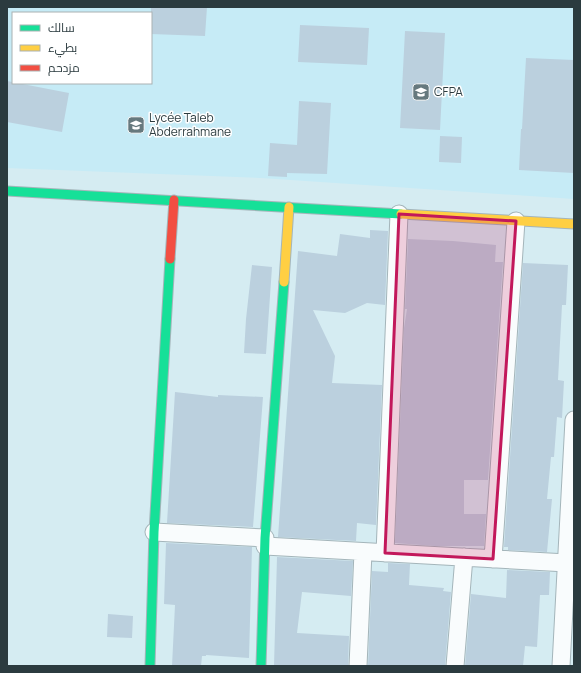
<svg xmlns="http://www.w3.org/2000/svg" width="581" height="673" font-family="Manrope,Cairo,sans-serif">
<style>
.built{fill:#c6ebf6;fill-rule:evenodd}
.building{fill:#bbd0de}
.lines{fill:none;stroke-linecap:round;stroke-linejoin:round}
.street-casing{stroke:#a4b5ba;stroke-width:19}
.fast-casing{stroke:#a4b5ba;stroke-width:11}
.slow-casing{stroke:#a4b5ba;stroke-width:11}
.jam-casing{stroke:#a4b5ba;stroke-width:11}
.street{stroke:#f9fcfd;stroke-width:17}
.fast{stroke:#16e098;stroke-width:9}
.slow{stroke:#ffcf43;stroke-width:9}
.jam{stroke:#f24e42;stroke-width:9}
.marked{fill:#c2185b;fill-opacity:0.2;stroke:#c2185b;stroke-width:3;stroke-linejoin:round}
.labels{text-anchor:middle;stroke-width:3;stroke-linejoin:round;paint-order:stroke}
.poi-label{font-size:12px;fill:#2b3b3f;stroke:#fff;text-anchor:start}
</style>
<rect width="100%" height="100%" fill="#d5ecf2"/>
<path class="built" d="M 7,7 L 574,7 L 574,199 L 261,178 L 7,168 ZM 13,13 L 151,13 L 151,83 L 13,83 Z"/>
<path class="building" d="M 151,7 L 207,7 L 205,36 L 151,34 Z
M 300,25 L 369,28 L 367,65 L 298,62 Z
M 405,31 L 445,33 L 440,130 L 400,128 Z
M 526,58 L 574,60 L 574,173 L 519,170 L 521,129 L 522,129 Z
M 7,81 L 69,93 L 62,132 L 7,122 Z
M 299,101 L 331,103 L 327,174 L 287,173 L 287,177 L 268,176 L 270,143 L 297,145 Z
M 440,136 L 462,137 L 461,163 L 439,162 Z
M 370,230 L 388,231 L 385,305 L 367,303 L 345,313 L 313,310 L 335,356 L 332,383 L 382,385 L 376,525 L 357,523 L 356,541 L 278,537 L 298,251 L 337,256 L 340,234 L 370,238 Z
M 408,239 L 453,241 L 496,245 L 495,262 L 503,262 L 488,480 L 464,480 L 464,514 L 486,514 L 484,546 L 435,546 L 395,543 L 404,328 L 407,309 L 405,309 Z
M 523,263 L 568,265 L 566,305 L 562,305 L 558,380 L 564,381 L 562,418 L 557,417 L 554,457 L 551,457 L 547,499 L 552,499 L 547,552 L 508,550 L 508,547 L 504,547 Z
M 252,265 L 272,267 L 266,354 L 244,353 L 246,319 Z
M 175,392 L 218,397 L 218,395 L 263,397 L 253,527 L 167,523 Z
M 166,543 L 252,547 L 249,658 L 206,655 L 206,656 L 202,656 L 201,666 L 172,666 L 175,605 L 164,604 Z
M 277,557 L 353,561 L 351,596 L 302,592 L 297,633 L 349,636 L 348,666 L 274,666 Z
M 388,563 L 410,564 L 409,585 L 444,588 L 443,591 L 451,592 L 445,666 L 368,666 L 372,571 L 388,572 Z
M 507,570 L 550,572 L 549,595 L 540,595 L 537,647 L 525,646 L 523,666 L 465,666 L 471,594 L 506,598 Z
M 108,614 L 133,616 L 132,638 L 107,637 Z"/>
<g class="lines">
<defs>
<path id="street" d="M 154,532 L 265,538
M 265,546 L 567,563
M 385,553 L 399,214
M 493,559 L 516,221
M 358,666 L 363,552
M 455,666 L 464,557
M 561,666 L 574,420"/>
<path id="fast" d="M 7,191 L 401,214
M 150,666 L 154,532 L 170,259
M 261,666 L 265,538 L 284,282"/>
<path id="slow" d="M 401,214 L 574,224
M 284,282 L 289,207"/>
<path id="jam" d="M 170,259 L 174,200"/>
</defs>
<use href="#street" class="street-casing"/>
<use href="#fast" class="fast-casing"/>
<use href="#slow" class="slow-casing"/>
<use href="#jam" class="jam-casing"/>
<use href="#street" class="street"/>
<use href="#fast" class="fast"/>
<use href="#slow" class="slow"/>
<use href="#jam" class="jam"/>
</g>
<path class="marked" d="M 399,214 L 516,221 L 493,559 L 385,553 Z"/>
<defs>
<symbol id="university-square" viewBox="-11 -11 22 22"><rect x="-9" y="-9" width="18" height="18" rx="4" fill="#66797e" stroke="#fff"/><path d="M0-5L7-2L0 1L-7-2ZM-4 1L0 2.5L4 1V4Q0 6-4 4Z" fill="#fff"/></symbol>
<symbol id="school-square" viewBox="-11 -11 22 22"><rect x="-9" y="-9" width="18" height="18" rx="4" fill="#66797e" stroke="#fff"/><path d="M0-5L7-2L0 1L-7-2ZM-4 1L0 2.5L4 1V4Q0 6-4 4Z" fill="#fff"/></symbol>
</defs>
<g fill-rule="evenodd">
<use href="#university-square" x="411" y="82" width="20" height="20"/>
<use href="#school-square" x="126" y="115" width="20" height="20"/>
</g>
<g class="labels">
<g class="poi-label">
<text x="434" y="96">CFPA</text>
<text x="149" y="122">Lycée Taleb<tspan x="149" dy="14">Abderrahmane</tspan></text>
</g>
</g>
<rect width="581" height="673" fill="none" stroke="#2b3b3f" stroke-width="16"/>
<rect x="12" y="12" width="140" height="72" fill="#ffffff" stroke="#aab1b2"/>
<rect x="20" y="25" width="20" height="6" fill="#16e098" stroke="#aab1b2"/>
<text x="48" y="32" font-size="12" fill="#2b3b3f">سالك</text>
<rect x="20" y="45" width="20" height="6" fill="#ffcf43" stroke="#aab1b2"/>
<text x="48" y="52" font-size="12" fill="#2b3b3f">بطيء</text>
<rect x="20" y="65" width="20" height="6" fill="#f24e42" stroke="#aab1b2"/>
<text x="48" y="72" font-size="12" fill="#2b3b3f">مزدحم</text>
</svg>
